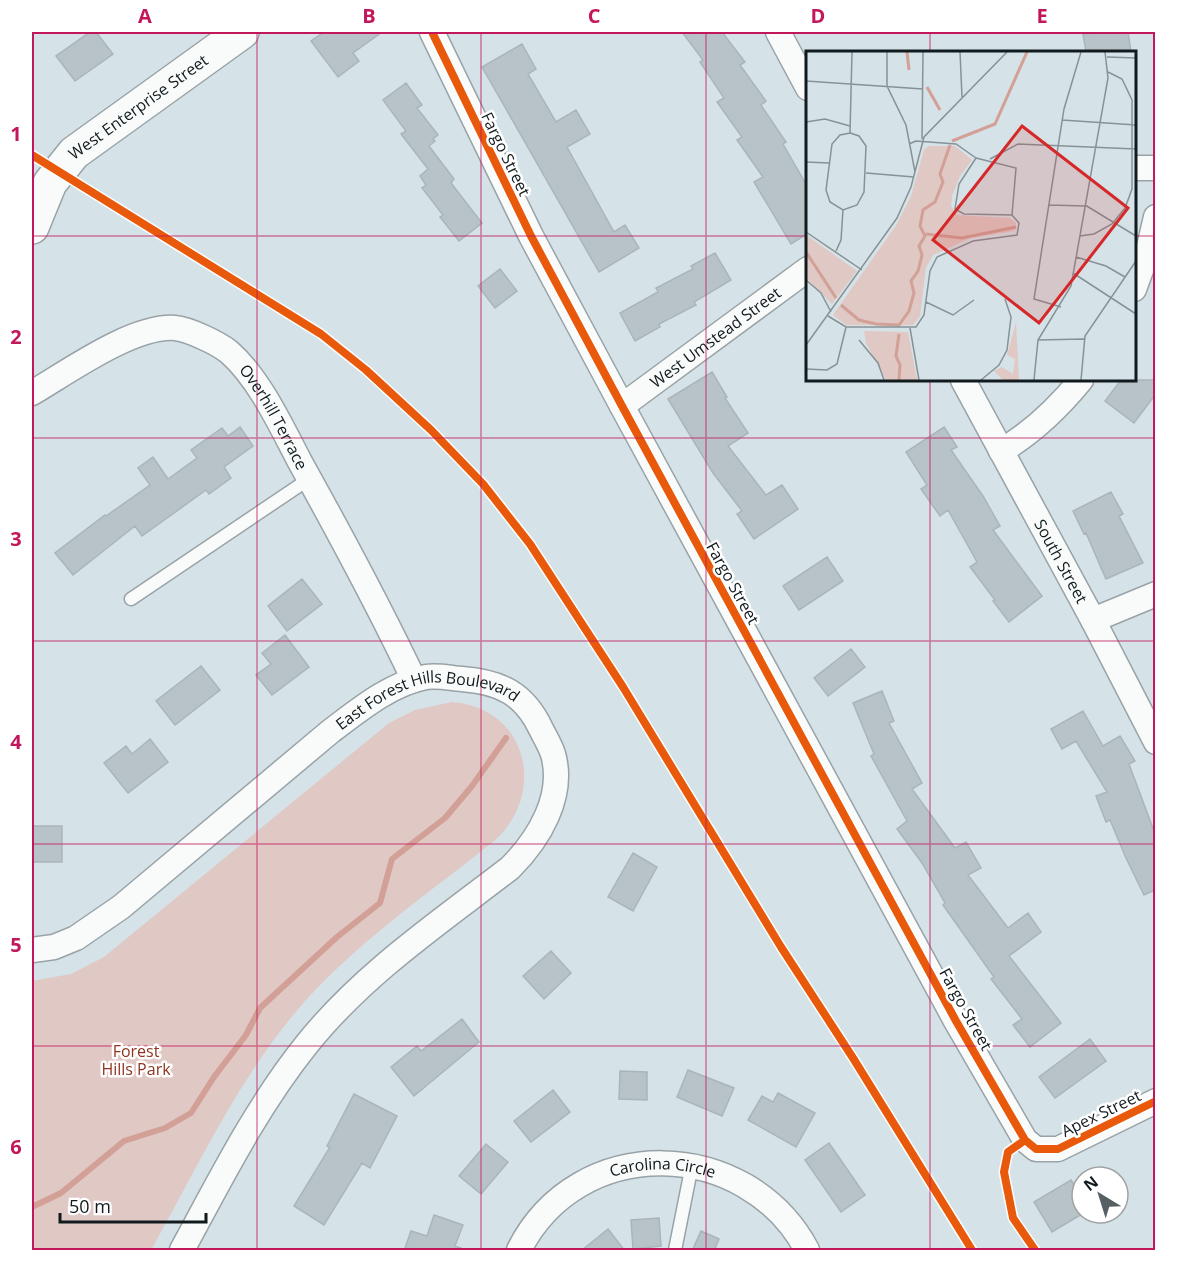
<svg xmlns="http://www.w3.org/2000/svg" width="1187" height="1282" font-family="'Open Sans',sans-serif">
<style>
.green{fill:#e0c8c4}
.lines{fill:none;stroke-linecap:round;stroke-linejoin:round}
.stream{stroke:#d2a096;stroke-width:6}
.building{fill:#b8c3c7;stroke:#abb5b9;stroke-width:1.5}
.lane-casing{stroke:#99a3a7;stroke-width:15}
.street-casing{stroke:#99a3a7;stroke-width:27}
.secondary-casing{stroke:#99a3a7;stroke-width:36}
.lane{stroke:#f9fbfb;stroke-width:12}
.street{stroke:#f9fbfb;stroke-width:24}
.secondary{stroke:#f9fbfb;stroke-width:33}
.cycleway-casing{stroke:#fff;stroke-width:11}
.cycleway{stroke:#e8590c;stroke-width:8}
.grid{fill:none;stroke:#c2185b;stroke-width:1.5;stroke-opacity:0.55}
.labels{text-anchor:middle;stroke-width:5;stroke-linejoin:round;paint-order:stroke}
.street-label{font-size:16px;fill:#111a1d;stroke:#fff}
.park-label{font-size:16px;fill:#903421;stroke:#fff}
.inset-river{fill:none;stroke:#d2a096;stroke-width:3}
.inset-road{fill:none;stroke:#879296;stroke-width:1.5}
.view{fill:#d62828;fill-opacity:0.15;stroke:#d62828;stroke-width:3}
.inset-edge{fill:none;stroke:#111a1d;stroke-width:3}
.neatline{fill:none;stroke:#c2185b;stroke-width:2}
.grid-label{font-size:20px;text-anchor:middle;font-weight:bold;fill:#c2185b}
</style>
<rect width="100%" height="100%" fill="#d5e2e7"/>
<path class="green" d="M 452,702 C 528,708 548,794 493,842 C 425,896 350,947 294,1014 C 235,1085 196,1170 151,1250 L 32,1250 L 32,981 L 71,974 L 104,957 L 389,723 L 415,710 Z"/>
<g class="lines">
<path class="stream" d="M 32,1207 L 61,1193 L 124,1141 L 165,1128 L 191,1113 L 214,1077 L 246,1035 L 260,1008 L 337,937 L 380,903 L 392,859 L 445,818 L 472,786 L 506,738"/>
</g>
<path class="building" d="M 90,32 L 96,32 L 113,54 L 75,81 L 56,56 Z
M 324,32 L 382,32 L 353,53 L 359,61 L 338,77 L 311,41 Z
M 682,32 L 722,32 L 745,62 L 740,65 L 766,101 L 761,105 L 786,142 L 783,144 L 807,186 L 807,234 L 791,244 L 754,182 L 763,177 L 737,140 L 742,137 L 717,102 L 724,98 L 700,62 L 703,60 Z
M 1102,32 L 1128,32 L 1131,52 L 1086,52 L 1083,34 Z
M 522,44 L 536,69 L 528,74 L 556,122 L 576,110 L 590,134 L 567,147 L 614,232 L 625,225 L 639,248 L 599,272 L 482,67 Z
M 406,83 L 422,105 L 417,108 L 438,135 L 433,139 L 435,141 L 429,146 L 454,179 L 451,183 L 482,223 L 459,241 L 440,217 L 443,215 L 422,188 L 426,185 L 420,176 L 428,169 L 401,134 L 406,131 L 383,100 Z
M 715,253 L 731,280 L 694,302 L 696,305 L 659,324 L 660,327 L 635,341 L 620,313 L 658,292 L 656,288 L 693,269 L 691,266 Z
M 500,269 L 517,291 L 495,308 L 478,286 Z
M 712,372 L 727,397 L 725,398 L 748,433 L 728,446 L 766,495 L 782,485 L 798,509 L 754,539 L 737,514 L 742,511 L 713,473 L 668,399 Z
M 1121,380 L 1155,380 L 1155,395 L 1134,423 L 1105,401 Z
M 240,427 L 253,446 L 224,467 L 231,478 L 209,494 L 206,490 L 142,536 L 135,526 L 73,575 L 55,553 L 105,515 L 106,516 L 150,485 L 138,468 L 153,457 L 168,479 L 197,458 L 191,450 L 222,428 L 228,436 Z
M 944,427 L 957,447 L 951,450 L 983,496 L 1000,526 L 993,530 L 1042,596 L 1009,622 L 993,601 L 995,600 L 970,567 L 977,562 L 948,510 L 940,516 L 921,489 L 927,485 L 906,452 Z
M 1111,492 L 1123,514 L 1119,516 L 1143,563 L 1106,579 L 1086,533 L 1084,534 L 1073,511 Z
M 827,557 L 843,581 L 799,610 L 783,586 Z
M 302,579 L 322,604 L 287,631 L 268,606 Z
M 285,635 L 309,667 L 272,695 L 256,675 L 271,664 L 262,653 Z
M 851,649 L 865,667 L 828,696 L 814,678 Z
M 201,666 L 220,690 L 175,725 L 156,701 Z
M 882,691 L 894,721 L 889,723 L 922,783 L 912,789 L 955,848 L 966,842 L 981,868 L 968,875 L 1008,928 L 1028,913 L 1041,932 L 1009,956 L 1061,1023 L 1030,1047 L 1013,1025 L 1022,1019 L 991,979 L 994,977 L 943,905 L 945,903 L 922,863 L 897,829 L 907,821 L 871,756 L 874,754 L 853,703 Z
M 1083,711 L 1103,746 L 1120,736 L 1135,761 L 1129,764 L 1155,834 L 1155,890 L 1144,895 L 1126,858 L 1110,820 L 1106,822 L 1096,796 L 1107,792 L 1076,741 L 1062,749 L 1051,729 Z
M 150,739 L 168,762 L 128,793 L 104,763 L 126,746 L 132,754 Z
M 32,826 L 62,826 L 62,862 L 32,862 Z
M 633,853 L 657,867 L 633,911 L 608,897 Z
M 551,951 L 571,973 L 544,999 L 523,976 Z
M 462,1019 L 479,1042 L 414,1096 L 391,1067 L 417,1046 L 421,1051 Z
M 1090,1039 L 1106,1061 L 1055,1098 L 1039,1077 Z
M 688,1070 L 734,1088 L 722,1116 L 677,1097 Z
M 620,1071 L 647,1072 L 647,1100 L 619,1099 Z
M 553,1090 L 570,1112 L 531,1142 L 514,1121 Z
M 778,1093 L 815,1113 L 796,1147 L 748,1120 L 762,1096 L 773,1102 Z
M 354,1094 L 397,1116 L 370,1168 L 362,1163 L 324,1225 L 294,1206 L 330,1147 L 327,1146 Z
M 829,1143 L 865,1195 L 841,1212 L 805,1160 Z
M 486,1144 L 508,1162 L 481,1194 L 459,1176 Z
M 1071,1180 L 1074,1185 L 1082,1181 L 1082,1214 L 1052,1232 L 1034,1202 Z
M 434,1215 L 463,1225 L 455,1246 L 461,1248 L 461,1251 L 404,1251 L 411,1231 L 427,1236 Z
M 659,1218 L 661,1246 L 633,1249 L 631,1220 Z
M 608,1229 L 625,1251 L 581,1251 Z
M 701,1231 L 719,1239 L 714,1251 L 692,1251 Z"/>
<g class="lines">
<defs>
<path id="lane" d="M 131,599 L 309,479
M 675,1250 L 692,1165"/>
<g id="street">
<path d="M 432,32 L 531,236 L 622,406 L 956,1021 L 1025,1140 L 1036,1149 L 1058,1149 L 1156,1101"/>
<path d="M 778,32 L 808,88"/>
<path d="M 1134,168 L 1156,168"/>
<path d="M 1134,289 L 1148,251 L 1156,217"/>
<path id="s1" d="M 963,380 L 1093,620 L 1156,742"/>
<path id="s2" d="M 32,393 C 68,372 133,325 175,328 C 188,329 218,343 229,352 C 259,378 281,426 300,462 C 340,534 379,606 414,680"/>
<path id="s3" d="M 622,406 L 808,269"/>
<path d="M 1001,451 C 1032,433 1058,408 1081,380"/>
<path d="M 1093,620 L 1156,594"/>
<path id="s4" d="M 32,950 L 54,947 L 76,938 L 121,907 L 331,731 C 359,710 390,684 426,677 C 437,675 450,678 462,679 C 500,682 524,693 541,729 C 545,737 550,745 553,754 C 565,796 539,839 510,868 C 440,922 363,974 307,1044 C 257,1106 220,1180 182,1250"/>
<path id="s5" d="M 519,1250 C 578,1132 747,1137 807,1250"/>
</g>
<g id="secondary">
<path id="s6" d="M 32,227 L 50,183 L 74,153 L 242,32"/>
</g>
</defs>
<use href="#lane" class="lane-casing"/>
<use href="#street" class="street-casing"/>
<use href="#secondary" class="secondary-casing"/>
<use href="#lane" class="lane"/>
<use href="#street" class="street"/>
<use href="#secondary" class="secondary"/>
<defs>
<path id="cycleway" d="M 432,32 L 531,236 L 622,406 L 956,1021 L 1025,1140 L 1036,1149 L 1058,1149 L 1156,1101
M 32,155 L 321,334 L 366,370 L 431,430 L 483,484 L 530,544 L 623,687 L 781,947 L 853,1058 L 972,1250
M 1025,1140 L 1008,1152 L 1004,1172 L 1013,1218 L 1035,1250"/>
</defs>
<use href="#cycleway" class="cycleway-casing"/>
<use href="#cycleway" class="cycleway"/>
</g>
<path class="grid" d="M 257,32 L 257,1250M 481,32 L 481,1250M 706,32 L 706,1250M 930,32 L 930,52M 32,236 L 808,236M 1134,236 L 1156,236M 930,380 L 930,1250M 32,438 L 1156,438M 32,641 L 1156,641M 32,844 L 1156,844M 32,1046 L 1156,1046"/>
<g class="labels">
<g class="street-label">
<text dy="6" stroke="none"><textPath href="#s6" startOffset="165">West Enterprise Street</textPath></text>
<text transform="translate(506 154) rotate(64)" y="6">Fargo Street</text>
<text dy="6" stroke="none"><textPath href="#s3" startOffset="116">West Umstead Street</textPath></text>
<text dy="6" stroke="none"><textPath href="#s2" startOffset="298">Overhill Terrace</textPath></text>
<text dy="6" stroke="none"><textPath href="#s1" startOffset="206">South Street</textPath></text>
<text transform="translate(733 583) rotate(61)" y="6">Fargo Street</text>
<text dy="6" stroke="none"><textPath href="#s4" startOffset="482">East Forest Hills Boulevard</textPath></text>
<text transform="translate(966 1009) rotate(61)" y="6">Fargo Street</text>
<text transform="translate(1101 1113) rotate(-26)" y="6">Apex Street</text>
<text dy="6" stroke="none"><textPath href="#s5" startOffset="177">Carolina Circle</textPath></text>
</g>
<g class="park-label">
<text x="136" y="1057">Forest<tspan x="136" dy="18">Hills Park</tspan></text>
</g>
</g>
<g transform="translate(806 51)">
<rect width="330" height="330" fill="#d5e2e7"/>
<path d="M 123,95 L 149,95 L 166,109 L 154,125 L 146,145 L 145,155 L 151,164 L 204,167 L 210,172 L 209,180 L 165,187 L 127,204 L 120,217 L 114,265 L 107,274 L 40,274 L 27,264 L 91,173 L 105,145 L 118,99 ZM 0,184 L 51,220 L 26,253 L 0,227 ZM 210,271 L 213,329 L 197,329 L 188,320 L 196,316 L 207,323 L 209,308 L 201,304 ZM 58,280 L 102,281 L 111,329 L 80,329 L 60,292 Z" fill="#e0c8c4"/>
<path class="inset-river" d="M 101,1 L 103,19M 121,36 L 134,59M 146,90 L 189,73 L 221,1M 120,183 L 156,187 L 210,176M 0,201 L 30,247M 35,254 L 53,269 L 70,273 L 93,274 L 103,260 L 108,242 L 105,230 L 112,220 L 116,204 L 113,195 L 119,185 L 114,175 L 117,159 L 129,151 L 137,131 L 134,123 L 144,94M 93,329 L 94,314 L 90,305 L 93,283"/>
<path class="inset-road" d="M 81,1 L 81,35 L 100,74 L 109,121M 154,1 L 156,46M 301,6 L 330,7M 0,30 L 117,38M 256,69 L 330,74M 0,71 L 19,68 L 44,75M 44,82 L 53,85 L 60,95 L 58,141 L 51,154 L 37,159 L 24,151 L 20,139 L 26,93 L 34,84 ZM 44,82 L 46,1M 116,88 L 117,1M 103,93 L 110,90 L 150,93 L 170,107M 170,107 L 210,117 L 206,164M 184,108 L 212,93 L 330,98M 0,111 L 23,112M 60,122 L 108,126M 243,154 L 279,155M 279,154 L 330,185M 0,181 L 56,219M 274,185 L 288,183 L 306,173 L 319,157 L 326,138 L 326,49 L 316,28 L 302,21M 30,200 L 35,189 L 37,159M 270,206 L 300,215 L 319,226M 267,222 L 330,263M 0,229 L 15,242 L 25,261M 120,251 L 147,264 L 168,249M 255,256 L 228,248 L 258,58 L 275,1M 22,265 L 40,276 L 110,276 L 118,264 L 124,220 L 131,206 L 167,190 L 211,184 L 213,172 L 206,164 L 158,163 L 149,158 L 153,133 L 170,107M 104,277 L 113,329M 53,289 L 72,312 L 78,329M 232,289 L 278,288M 0,294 L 91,167 L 105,136 L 118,86 L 201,1M 0,318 L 21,319 L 31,313 L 40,276M 175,329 L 193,314 L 201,299 L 205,266 L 199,248M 228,329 L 232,289 L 265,235 L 302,27 L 299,1M 275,329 L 279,285 L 330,210"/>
<path class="view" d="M 216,75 L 322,157 L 233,272 L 127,189 Z"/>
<rect width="330" height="330" class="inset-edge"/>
</g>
<rect width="1187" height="1282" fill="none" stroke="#ffffff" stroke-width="66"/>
<g transform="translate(1100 1195) rotate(322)"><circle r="28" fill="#ffffff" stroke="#a0a3a5" stroke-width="1.5"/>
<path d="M0-4.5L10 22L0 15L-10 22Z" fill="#566064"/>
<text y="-9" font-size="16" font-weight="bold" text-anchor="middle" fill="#111a1d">N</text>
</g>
<path d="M60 1213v9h146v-9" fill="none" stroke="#111a1d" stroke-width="3"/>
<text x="69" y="1213" font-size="18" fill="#111a1d" stroke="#ffffff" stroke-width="4.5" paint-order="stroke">50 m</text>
<rect x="33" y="33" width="1121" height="1216" class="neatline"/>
<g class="grid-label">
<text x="145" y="23">A</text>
<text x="369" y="23">B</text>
<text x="594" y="23">C</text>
<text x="818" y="23">D</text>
<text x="1042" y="23">E</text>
<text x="16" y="141">1</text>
<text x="16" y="344">2</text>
<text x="16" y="546">3</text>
<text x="16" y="749">4</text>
<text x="16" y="952">5</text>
<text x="16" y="1154">6</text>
</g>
</svg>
